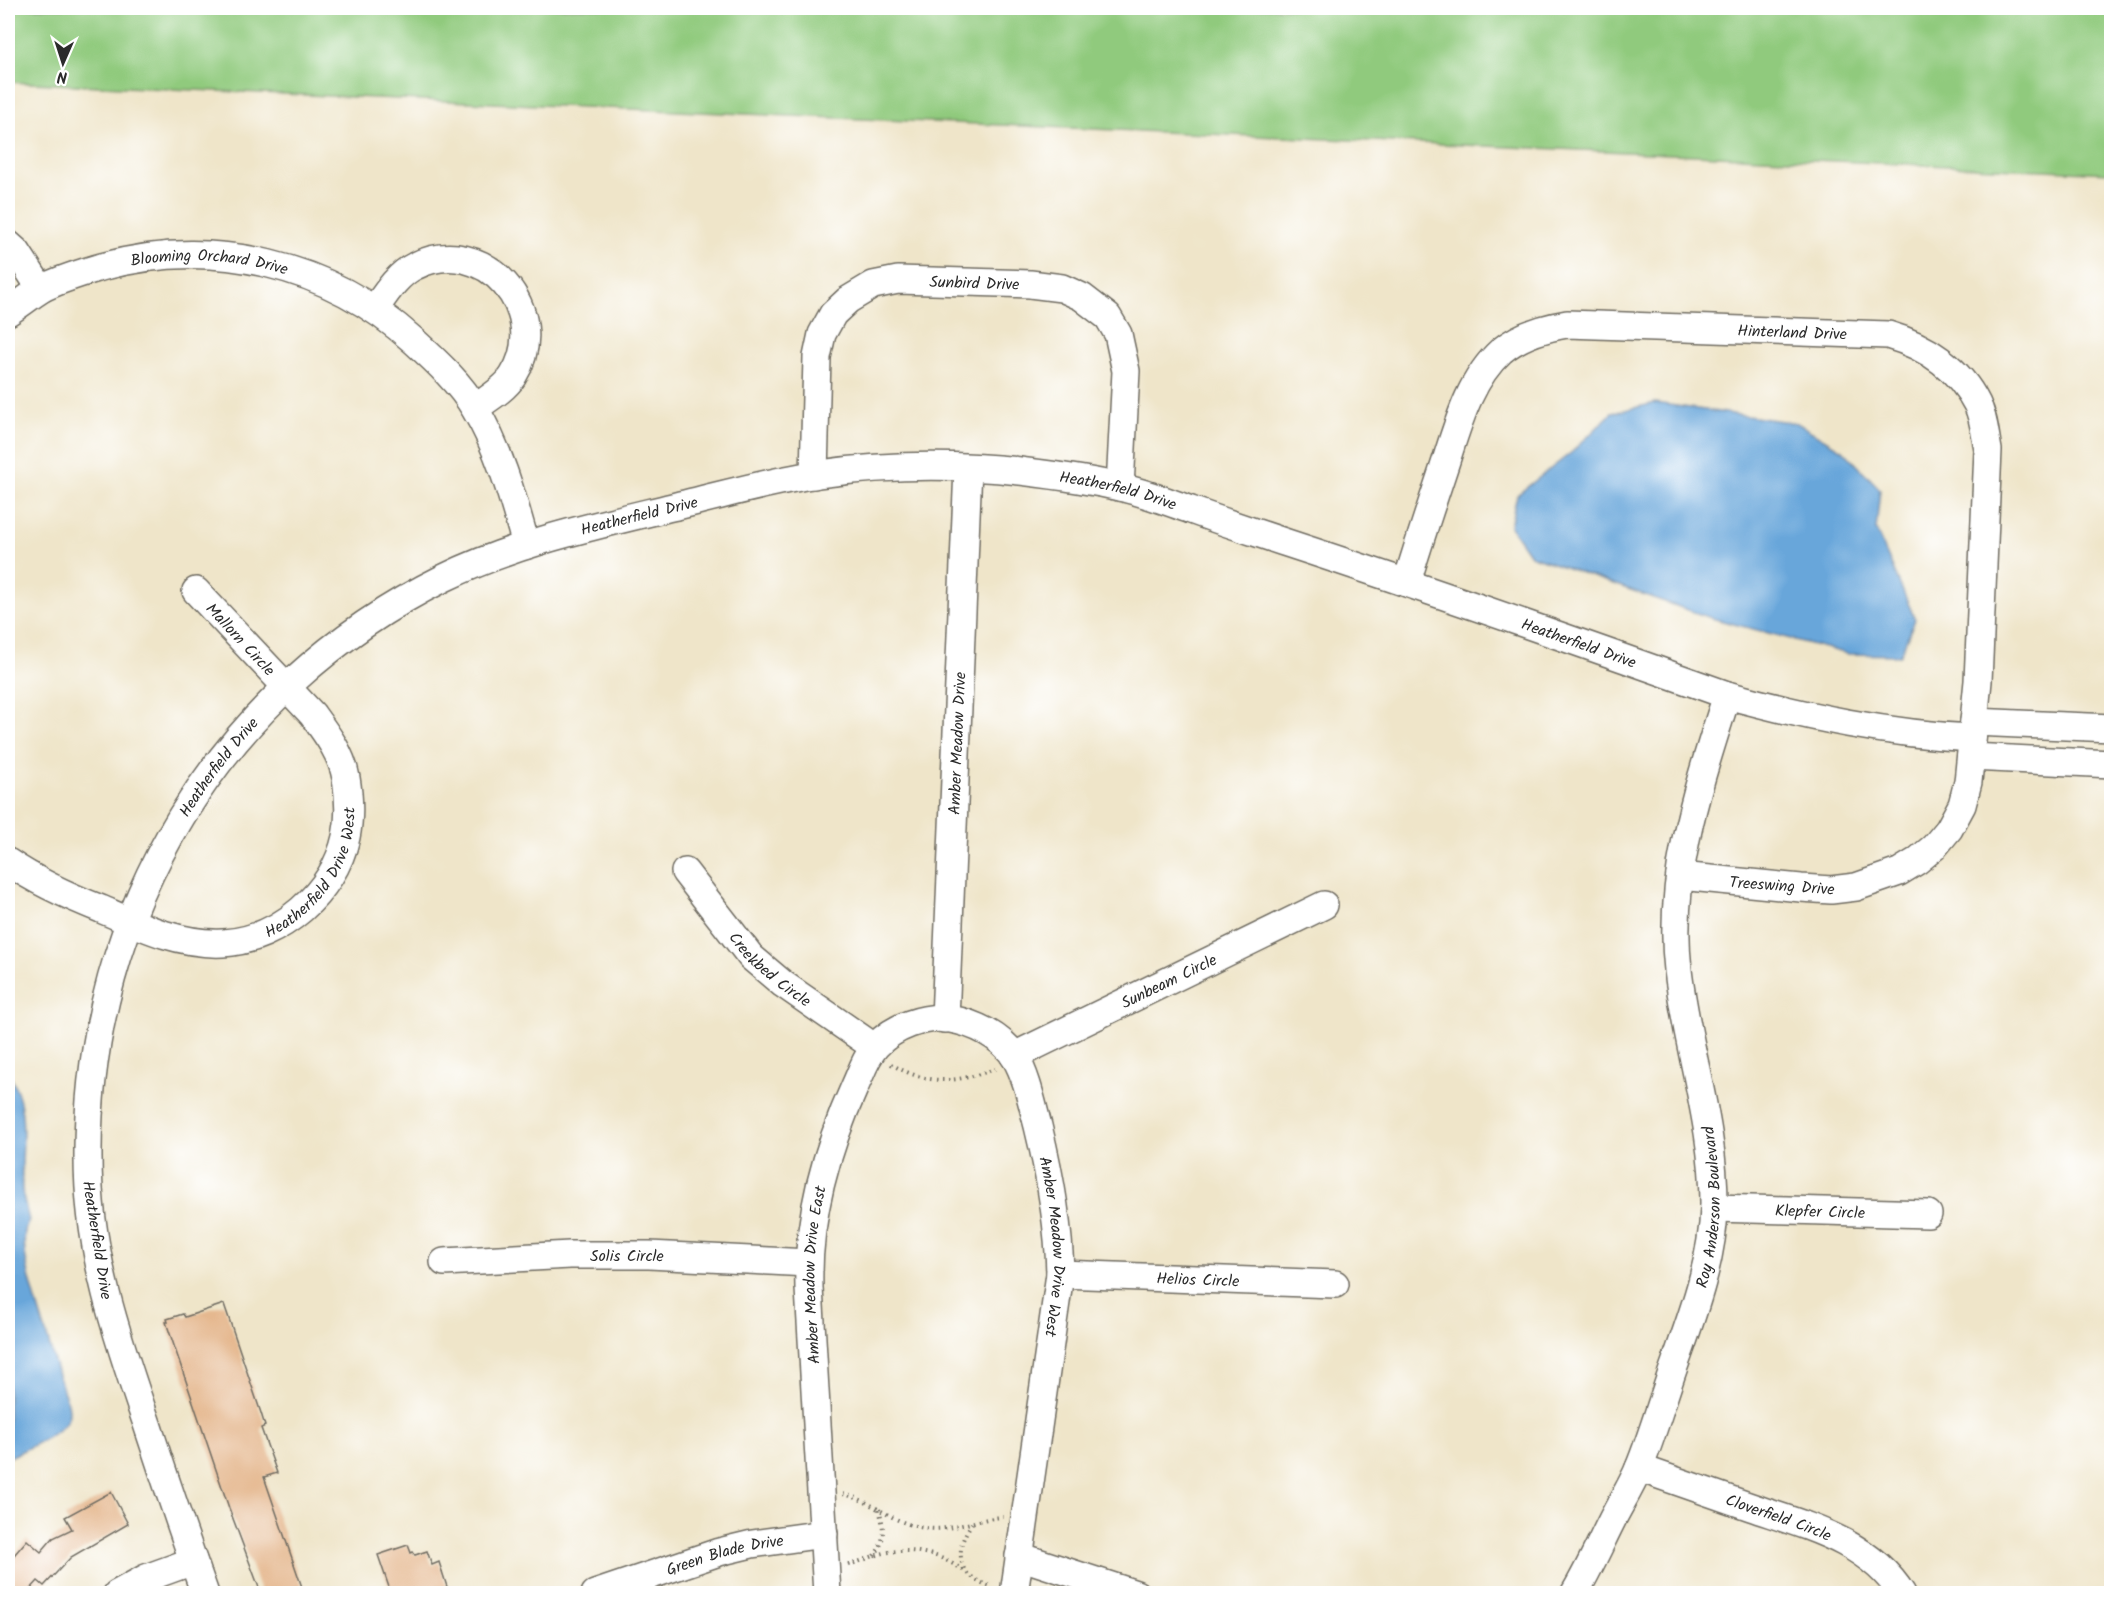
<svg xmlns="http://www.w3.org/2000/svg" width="2119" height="1601" font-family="Kalam,sans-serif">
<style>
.green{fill:#90ca7d;stroke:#5e7a54;stroke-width:1.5}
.water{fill:#67a6da;stroke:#496882;stroke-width:1.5}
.building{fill:#e5b88f}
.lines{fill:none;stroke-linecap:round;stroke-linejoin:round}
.minor-casing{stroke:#706c62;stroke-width:30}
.path{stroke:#706c62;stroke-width:4;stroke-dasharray:1.5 4.5;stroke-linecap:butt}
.minor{stroke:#fff;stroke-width:27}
.labels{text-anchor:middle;stroke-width:4.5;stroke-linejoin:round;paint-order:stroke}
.street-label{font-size:16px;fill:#2b2b2b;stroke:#fff}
</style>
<rect width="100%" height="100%" fill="#fff"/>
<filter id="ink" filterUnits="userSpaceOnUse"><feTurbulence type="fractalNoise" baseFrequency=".0167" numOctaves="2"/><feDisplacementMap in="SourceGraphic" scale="12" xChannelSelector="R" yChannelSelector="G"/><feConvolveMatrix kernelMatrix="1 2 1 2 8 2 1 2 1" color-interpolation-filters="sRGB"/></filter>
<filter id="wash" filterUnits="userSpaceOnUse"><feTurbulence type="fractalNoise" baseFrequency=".008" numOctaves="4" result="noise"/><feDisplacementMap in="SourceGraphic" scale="24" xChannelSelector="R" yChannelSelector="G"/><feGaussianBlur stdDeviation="1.35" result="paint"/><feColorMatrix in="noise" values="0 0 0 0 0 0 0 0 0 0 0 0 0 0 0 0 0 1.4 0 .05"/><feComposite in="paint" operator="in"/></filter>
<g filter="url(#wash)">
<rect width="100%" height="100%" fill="#efe5c9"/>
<path class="green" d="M 8,8 L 2111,8 L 2111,173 L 8,82 Z"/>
<path class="water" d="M 1655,403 L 1797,423 L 1844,451 L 1880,489 L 1876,530 L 1915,619 L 1900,655 L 1848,654 L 1711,618 L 1530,555 L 1510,526 L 1517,495 L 1572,452 L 1612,413 Z
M 8,1073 C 31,1107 20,1150 22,1189 C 23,1200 27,1210 29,1221 C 14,1242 39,1309 46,1333 C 53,1356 58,1380 68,1403 C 69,1408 70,1413 68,1418 C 62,1434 23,1450 8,1458 Z"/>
<g id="blocks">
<path class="building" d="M 224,1304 L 261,1413 L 265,1426 L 261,1428 L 277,1473 L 264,1477 L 304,1593 L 261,1593 L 229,1508 L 166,1322 L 168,1322 L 167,1319 L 183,1314 L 185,1317 Z
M 111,1492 L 128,1524 L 71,1557 L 44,1586 L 38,1581 L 27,1593 L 8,1593 L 8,1562 L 27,1540 L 41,1552 L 53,1538 L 72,1529 L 65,1517 Z
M 408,1545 L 411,1553 L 413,1552 L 415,1555 L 427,1551 L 432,1565 L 439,1562 L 449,1593 L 391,1593 L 378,1555 Z"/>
</g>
</g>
<g filter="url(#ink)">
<use href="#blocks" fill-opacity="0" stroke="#706c62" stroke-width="1.5"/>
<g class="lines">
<defs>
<g id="minor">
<path d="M 8,244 L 17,252 L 41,289"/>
<path d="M 375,309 C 386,293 398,274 415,266 C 484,231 553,312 513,376 C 505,389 488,399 475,408"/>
<path id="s1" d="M 8,312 C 19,305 30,296 41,289 C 60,279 81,273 101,267 C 213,236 329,264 414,341 C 436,361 461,384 475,409 C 500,450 513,499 526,545"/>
<path id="s2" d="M 814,475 L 817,357 L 822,334 L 833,314 L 848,300 L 873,285 L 898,280 L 1030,284 L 1062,288 L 1082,297 L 1108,317 L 1118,334 L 1126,371 L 1120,487"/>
<path id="s3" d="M 1407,582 C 1418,545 1430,509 1442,473 C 1456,432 1467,382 1501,351 C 1520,335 1543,328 1567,324 L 1888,335 C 1926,346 1959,368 1977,404 C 1984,418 1985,434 1988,450 L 1978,681 L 1968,782 L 1962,805 L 1949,829 L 1934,847 L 1917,861 L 1899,872 L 1856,887 L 1831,890 L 1801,888 L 1680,876"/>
<path d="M 1974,722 L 2112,728"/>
<path d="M 1971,757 L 2112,764"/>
<path id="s4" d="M 8,862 C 37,882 68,896 101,909 C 140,926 179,945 223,943 C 280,940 334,892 346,837 C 350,818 349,796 346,778 C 342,754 326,733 312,714 L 196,591"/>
<path id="s5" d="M 685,872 L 751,957 L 783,984 L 874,1047"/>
<path id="s6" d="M 945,1019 L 968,468"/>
<path id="s7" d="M 1014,1056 L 1324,905"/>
<path id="s8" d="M 1714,1208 L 1928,1214"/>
<path id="s9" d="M 444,1262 L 570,1255 L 649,1255 L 808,1263"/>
<path id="s10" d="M 1060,1274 L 1335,1284"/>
<path id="s11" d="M 1639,1468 C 1676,1481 1714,1494 1751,1507 C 1806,1526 1869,1541 1902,1594"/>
<path d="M 1019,1556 L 1136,1594"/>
<path d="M 117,1594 L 146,1578 L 193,1561"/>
<path id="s12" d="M 205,1594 C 185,1538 166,1482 148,1427 C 117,1337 88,1254 88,1158 C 86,910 221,688 444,578 C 515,543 594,526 672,507 C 720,496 769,481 819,474 C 885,465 953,464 1020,471 C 1053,475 1087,479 1119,487 C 1144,492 1168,502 1191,510 C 1223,522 1255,532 1287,543 C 1434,591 1581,643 1727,695 C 1808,717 1888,734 1972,738"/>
<path id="s13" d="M 595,1594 L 719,1552 L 752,1544 L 824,1534"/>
<path id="s14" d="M 827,1594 L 809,1288 C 807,1218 826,1150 855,1086 C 861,1073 866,1057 876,1046 C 893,1027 925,1015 950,1019 C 974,1023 1001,1036 1015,1057 C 1027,1077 1032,1104 1038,1126 C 1050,1175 1059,1223 1060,1274 L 1014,1594"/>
<path id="s15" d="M 1574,1594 C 1588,1571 1599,1546 1611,1522 C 1620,1504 1631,1487 1639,1468 C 1653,1434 1663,1397 1676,1361 C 1693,1313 1713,1259 1714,1207 C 1715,1126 1687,1049 1678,970 C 1667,875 1699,784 1727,695"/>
</g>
</defs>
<use href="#minor" class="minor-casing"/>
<path class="path" d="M 891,1064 C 929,1086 955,1083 995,1069
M 843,1494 C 871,1500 889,1520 915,1526 C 949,1535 971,1519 1003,1517
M 874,1556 C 886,1541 884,1527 879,1509
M 848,1565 C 860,1562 872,1556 884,1553 C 907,1548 933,1552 953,1564 C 970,1573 972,1581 993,1587
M 964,1569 C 957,1552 962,1538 972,1523"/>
<use href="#minor" class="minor"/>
</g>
</g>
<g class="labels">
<g class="street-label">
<text dy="6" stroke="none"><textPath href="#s1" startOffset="214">Blooming Orchard Drive</textPath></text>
<text dy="6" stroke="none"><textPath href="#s2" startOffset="316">Sunbird Drive</textPath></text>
<text dy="6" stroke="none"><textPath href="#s3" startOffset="549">Hinterland Drive</textPath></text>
<text dy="6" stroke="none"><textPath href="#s12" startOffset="1863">Heatherfield Drive</textPath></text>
<text dy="6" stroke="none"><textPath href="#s12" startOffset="1377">Heatherfield Drive</textPath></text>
<text transform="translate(241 639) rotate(47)" y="6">Mallorn Circle</text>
<text dy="6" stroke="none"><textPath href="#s12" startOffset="2349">Heatherfield Drive</textPath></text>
<text dy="6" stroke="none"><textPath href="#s6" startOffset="276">Amber Meadow Drive</textPath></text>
<text dy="6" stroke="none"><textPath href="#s12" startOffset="874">Heatherfield Drive</textPath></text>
<text dy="6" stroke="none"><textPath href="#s4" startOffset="356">Heatherfield Drive West</textPath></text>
<text transform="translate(1782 885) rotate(4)" y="6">Treeswing Drive</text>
<text dy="6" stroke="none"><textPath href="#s5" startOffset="130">Creekbed Circle</textPath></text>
<text dy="6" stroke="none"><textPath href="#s7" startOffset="172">Sunbeam Circle</textPath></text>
<text dy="6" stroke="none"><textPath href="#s15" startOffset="414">Roy Anderson Boulevard</textPath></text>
<text dy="6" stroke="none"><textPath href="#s8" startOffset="106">Klepfer Circle</textPath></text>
<text transform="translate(98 1240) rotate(81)" y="6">Heatherfield Drive</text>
<text dy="6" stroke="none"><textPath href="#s14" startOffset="915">Amber Meadow Drive West</textPath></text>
<text dy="6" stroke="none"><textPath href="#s9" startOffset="183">Solis Circle</textPath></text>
<text dy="6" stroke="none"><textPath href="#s14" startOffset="320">Amber Meadow Drive East</textPath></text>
<text dy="6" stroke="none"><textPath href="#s10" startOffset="138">Helios Circle</textPath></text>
<text dy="6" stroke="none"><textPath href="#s11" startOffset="148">Cloverfield Circle</textPath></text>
<text dy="6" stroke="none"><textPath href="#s13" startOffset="136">Green Blade Drive</textPath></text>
</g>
</g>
<rect width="2119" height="1601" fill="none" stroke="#fff" stroke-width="30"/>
<g transform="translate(63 63) rotate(183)" stroke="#ffffff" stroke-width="4.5" paint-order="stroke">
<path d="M0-4.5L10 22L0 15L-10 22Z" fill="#2b2b2b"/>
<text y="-9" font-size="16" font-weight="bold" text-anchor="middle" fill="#2b2b2b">N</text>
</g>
</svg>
